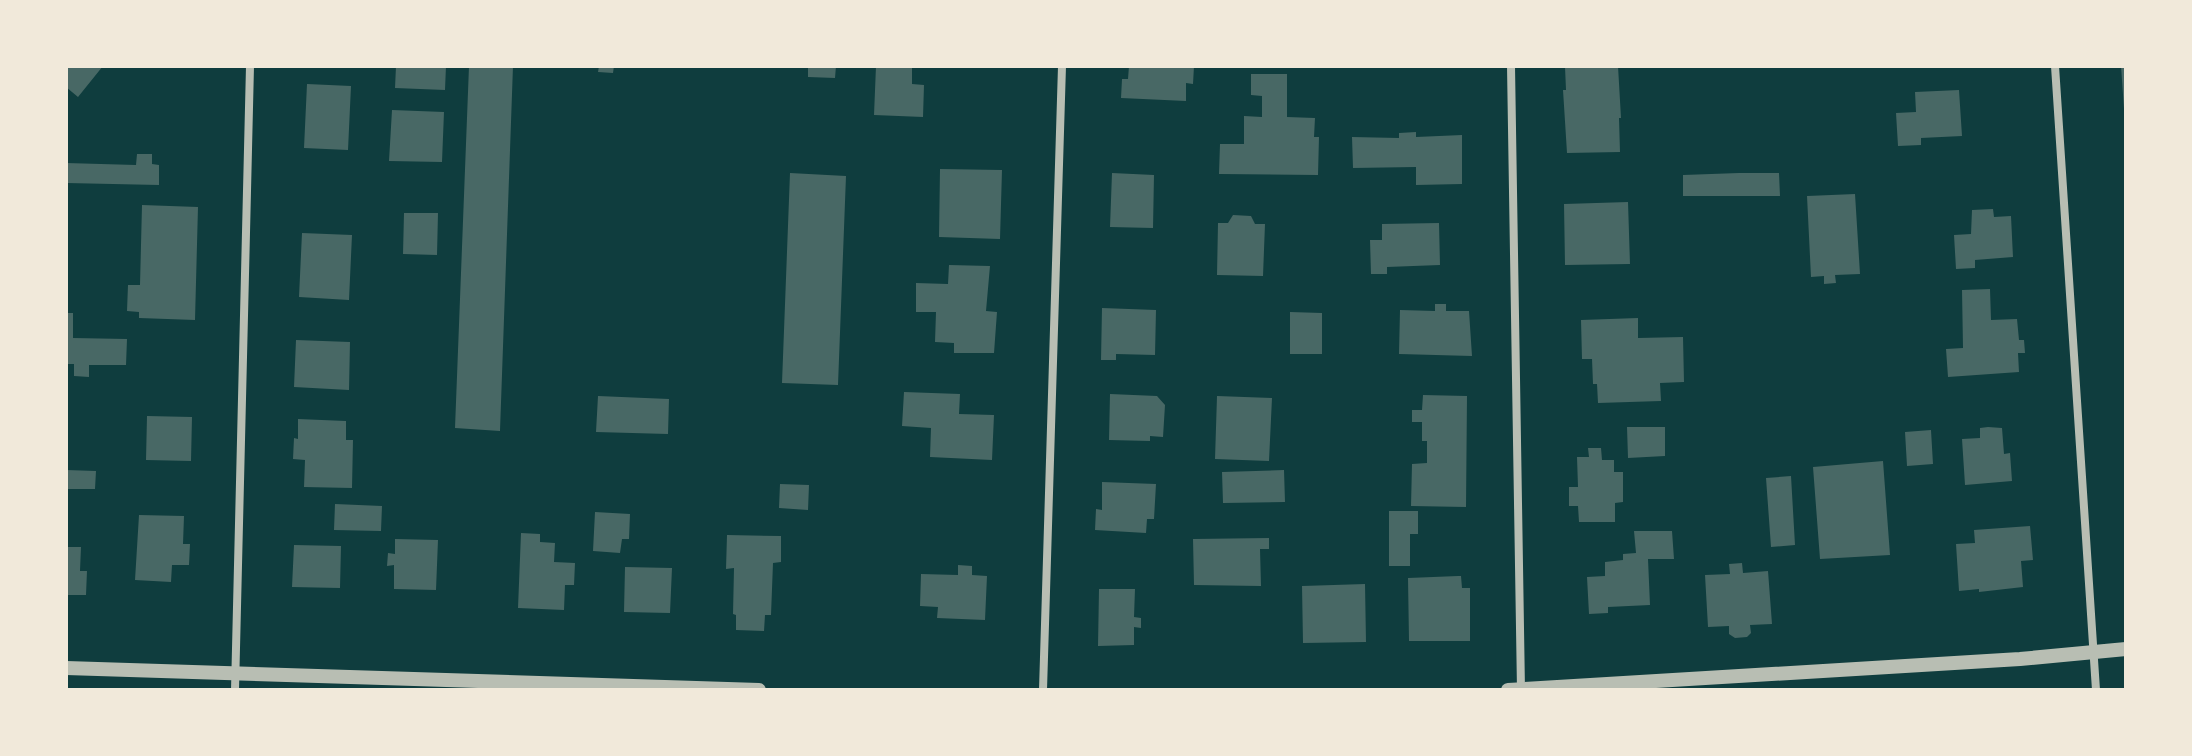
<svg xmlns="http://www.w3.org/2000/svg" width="2192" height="756" font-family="'Fira Sans Condensed',sans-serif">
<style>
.building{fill:#486865}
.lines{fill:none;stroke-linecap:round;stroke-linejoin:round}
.minor{stroke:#b8beb3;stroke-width:8}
.tertiary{stroke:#b8beb3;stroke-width:14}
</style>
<rect width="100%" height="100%" fill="#0f3d3e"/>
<path class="building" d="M 66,66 L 103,66 L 78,97 L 66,87 Z
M 396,66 L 446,66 L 445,90 L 395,88 Z
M 469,66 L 513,66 L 500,431 L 455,428 Z
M 599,66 L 614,66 L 613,73 L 598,72 Z
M 808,66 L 836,66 L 835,78 L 808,77 Z
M 876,66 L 912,66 L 912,84 L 924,85 L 923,117 L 874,115 Z
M 1129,66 L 1194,66 L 1193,84 L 1186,83 L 1186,101 L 1121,98 L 1122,79 L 1128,79 Z
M 1618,66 L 1621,118 L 1619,118 L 1620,152 L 1567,153 L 1563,90 L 1566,90 L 1565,67 Z
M 2121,66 L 2126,66 L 2126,109 L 2124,109 Z
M 1251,74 L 1287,74 L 1287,117 L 1315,118 L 1314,137 L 1319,137 L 1318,175 L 1219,174 L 1220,144 L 1244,144 L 1244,116 L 1262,117 L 1262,96 L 1251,95 Z
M 307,84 L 351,86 L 348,150 L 304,148 Z
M 1959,90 L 1962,136 L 1921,138 L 1921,145 L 1898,146 L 1896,113 L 1916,112 L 1915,92 Z
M 392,110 L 444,112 L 442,162 L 389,161 Z
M 1416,132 L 1416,137 L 1462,135 L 1462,184 L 1416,185 L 1416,167 L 1353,168 L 1352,137 L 1399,138 L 1399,133 Z
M 137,154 L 152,154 L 152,164 L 159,165 L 159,185 L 66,183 L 66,163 L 136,165 Z
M 940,169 L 1002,170 L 1000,239 L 939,237 Z
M 790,173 L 846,176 L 838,385 L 782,383 Z
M 1112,173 L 1154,175 L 1153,228 L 1110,227 Z
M 1739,173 L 1779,173 L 1780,196 L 1683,196 L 1683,175 Z
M 1855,194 L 1860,274 L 1835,275 L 1836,283 L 1824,284 L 1824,276 L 1811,277 L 1807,196 Z
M 1628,202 L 1630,264 L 1565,265 L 1564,204 Z
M 142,205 L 198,207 L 195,320 L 139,318 L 139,312 L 127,311 L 128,285 L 140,285 Z
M 1993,209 L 1994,217 L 2011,216 L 2013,257 L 1975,260 L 1975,268 L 1956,269 L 1954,235 L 1971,234 L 1972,210 Z
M 404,213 L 438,213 L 437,255 L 403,254 Z
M 1233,215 L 1251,216 L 1255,224 L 1265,224 L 1263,276 L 1217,275 L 1218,223 L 1228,223 Z
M 1439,223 L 1440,265 L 1387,267 L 1387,274 L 1371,274 L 1370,240 L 1382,240 L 1382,224 Z
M 302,233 L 352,235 L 349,300 L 299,297 Z
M 949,265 L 990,266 L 986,311 L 997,312 L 994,353 L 954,353 L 954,343 L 935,342 L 936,312 L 916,312 L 916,283 L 948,284 Z
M 1990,289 L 1991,320 L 2017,319 L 2019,340 L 2024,340 L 2025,353 L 2018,353 L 2019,372 L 1948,377 L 1946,349 L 1963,348 L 1962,290 Z
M 1435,304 L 1446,304 L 1446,311 L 1469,311 L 1472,356 L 1399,354 L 1400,310 L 1435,311 Z
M 1102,308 L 1156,310 L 1155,355 L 1116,354 L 1116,360 L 1101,360 Z
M 1290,312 L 1322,313 L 1322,354 L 1290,354 Z
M 66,313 L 73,313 L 73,338 L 127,339 L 126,365 L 89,365 L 89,377 L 74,376 L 74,364 L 66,364 Z
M 1638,318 L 1638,338 L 1683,337 L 1684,382 L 1660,383 L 1661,401 L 1598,403 L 1597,384 L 1593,384 L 1592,359 L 1582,359 L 1581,320 Z
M 296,340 L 350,342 L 349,390 L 294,387 Z
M 904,392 L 960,394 L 959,414 L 994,415 L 992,460 L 930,457 L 931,428 L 902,426 Z
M 1110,394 L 1157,396 L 1165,405 L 1163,437 L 1150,436 L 1150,441 L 1109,440 Z
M 1423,395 L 1467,396 L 1466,507 L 1411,506 L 1412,464 L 1427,463 L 1427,441 L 1422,441 L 1422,422 L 1412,422 L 1412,410 L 1422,410 Z
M 598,396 L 669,399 L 668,434 L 596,432 Z
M 1217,396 L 1272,398 L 1269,461 L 1215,459 Z
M 147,416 L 192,417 L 191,461 L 146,460 Z
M 298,419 L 346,421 L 346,440 L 353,440 L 352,488 L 304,487 L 305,460 L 293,459 L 294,438 L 298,439 Z
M 1627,427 L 1665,427 L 1665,456 L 1628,458 Z
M 1988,427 L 2002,428 L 2004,454 L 2010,453 L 2012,481 L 1965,485 L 1962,439 L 1980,438 L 1980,428 Z
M 1931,430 L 1933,464 L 1907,466 L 1905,432 Z
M 1588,448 L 1601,448 L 1602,460 L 1614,460 L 1614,472 L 1623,472 L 1623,502 L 1615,503 L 1615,522 L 1579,522 L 1578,506 L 1569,506 L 1569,487 L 1578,487 L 1577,457 L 1589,457 Z
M 1883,461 L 1890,555 L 1820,559 L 1813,467 Z
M 66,470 L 96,471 L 95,489 L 66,489 Z
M 1284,470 L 1285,502 L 1223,503 L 1222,472 Z
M 1791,476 L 1795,545 L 1771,547 L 1766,478 Z
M 1102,482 L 1156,484 L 1154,519 L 1147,519 L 1146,533 L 1095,530 L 1096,509 L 1102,510 Z
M 780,484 L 809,485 L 808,510 L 779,508 Z
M 335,504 L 382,506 L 381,531 L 334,530 Z
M 1389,511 L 1418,511 L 1418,534 L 1410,534 L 1410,566 L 1389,566 Z
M 595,512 L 630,514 L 629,539 L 622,539 L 620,553 L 593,551 Z
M 139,515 L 184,516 L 183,544 L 190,544 L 189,565 L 172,565 L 171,582 L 135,580 Z
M 2030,526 L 2033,560 L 2021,561 L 2023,587 L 1979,592 L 1979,589 L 1959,591 L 1956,544 L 1975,543 L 1974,530 Z
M 1634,531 L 1672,531 L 1674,559 L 1648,559 L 1650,605 L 1608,607 L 1608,613 L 1589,614 L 1587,577 L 1605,576 L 1605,562 L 1623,560 L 1623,554 L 1636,553 Z
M 521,533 L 540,534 L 540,542 L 555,543 L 554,562 L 575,563 L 574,585 L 565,585 L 564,610 L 518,608 Z
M 727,535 L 781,536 L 781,562 L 773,563 L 771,615 L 765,615 L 764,631 L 736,630 L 736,615 L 733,614 L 734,568 L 726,569 Z
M 1269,538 L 1269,549 L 1260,549 L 1261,586 L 1194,585 L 1193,539 Z
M 395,539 L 438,540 L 436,590 L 394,589 L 394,565 L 387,566 L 388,553 L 395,554 Z
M 294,545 L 341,546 L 340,588 L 292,587 Z
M 66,547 L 81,547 L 80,571 L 87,571 L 86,595 L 66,595 Z
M 1742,563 L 1743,573 L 1768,571 L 1772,624 L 1750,625 L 1751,633 L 1747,637 L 1735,638 L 1729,634 L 1729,626 L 1708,627 L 1705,575 L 1730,574 L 1729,564 Z
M 958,565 L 972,566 L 972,575 L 987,576 L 985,620 L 937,618 L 938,607 L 920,606 L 921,574 L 958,575 Z
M 625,567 L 672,568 L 670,613 L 624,612 Z
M 1458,576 L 1461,576 L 1462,588 L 1470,588 L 1470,641 L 1409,641 L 1408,578 Z
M 1365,584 L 1366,642 L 1303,643 L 1302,586 Z
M 1099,589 L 1135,589 L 1134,617 L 1141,618 L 1141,628 L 1134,627 L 1134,645 L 1098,646 Z"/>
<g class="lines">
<path class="minor" d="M 1511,66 L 1521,690
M 2055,66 L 2096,690
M 235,690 L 250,66
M 1043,690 L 1062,66"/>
<path class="tertiary" d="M 66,668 L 759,690
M 1508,690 L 2020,659 L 2126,649"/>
</g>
<rect width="2192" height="756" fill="none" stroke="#f1e9da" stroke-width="136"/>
</svg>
